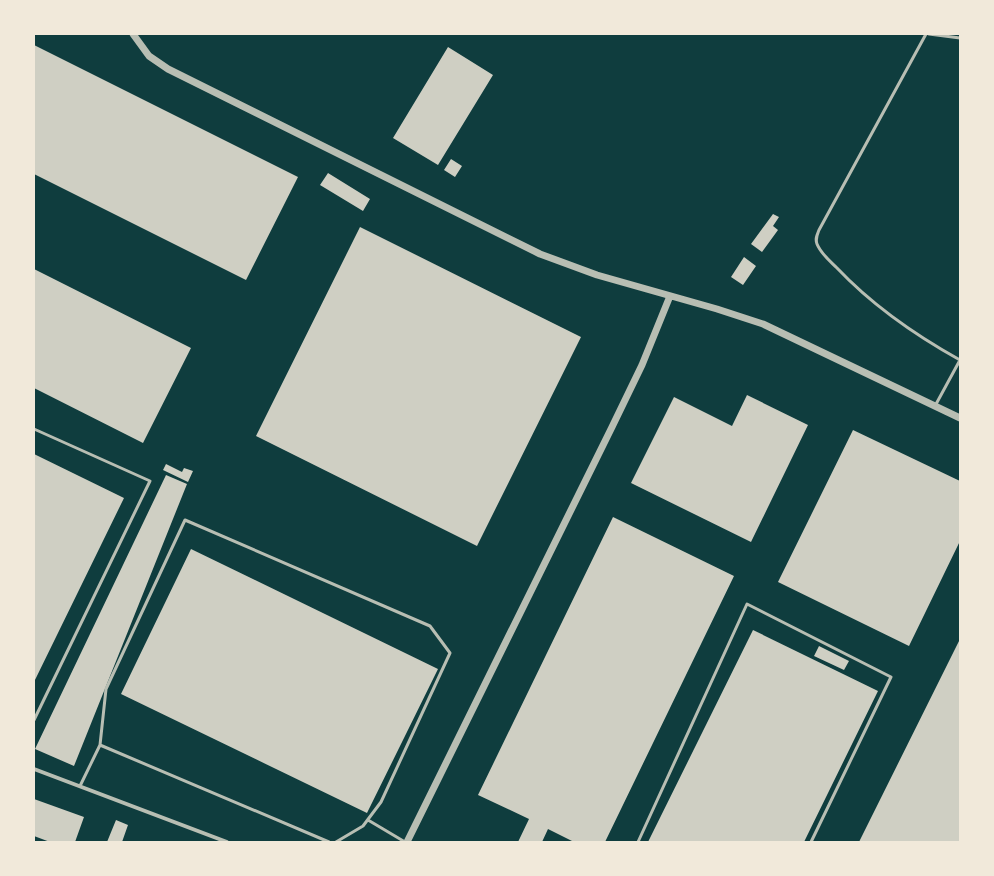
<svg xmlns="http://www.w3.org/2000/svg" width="994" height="876" font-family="'Noto Sans',sans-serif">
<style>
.building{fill:#cfcfc3}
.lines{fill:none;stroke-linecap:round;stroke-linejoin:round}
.service{stroke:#b8beb3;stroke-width:3}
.minor{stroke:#b8beb3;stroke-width:4}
.tertiary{stroke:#b8beb3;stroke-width:7}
</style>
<rect width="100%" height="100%" fill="#0f3d3e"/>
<path class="building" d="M 34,45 L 298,177 L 246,280 L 34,174 Z
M 448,47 L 493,75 L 438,165 L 393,138 Z
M 451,159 L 462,166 L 455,177 L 444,170 Z
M 328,173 L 370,199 L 363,211 L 320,185 Z
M 773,214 L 779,217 L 773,226 L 778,230 L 762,252 L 751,244 Z
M 360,227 L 581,337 L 477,546 L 256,436 Z
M 744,257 L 756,266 L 743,285 L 731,277 Z
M 34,269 L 191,348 L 143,443 L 34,388 Z
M 747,395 L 808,425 L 751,542 L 631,483 L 674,397 L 732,426 Z
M 853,430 L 960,481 L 960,541 L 909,646 L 778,582 Z
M 34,454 L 124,498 L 34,682 Z
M 166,464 L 182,472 L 184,468 L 193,471 L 188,482 L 163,470 Z
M 166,475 L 187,484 L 74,766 L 35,749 Z
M 613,517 L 734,576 L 605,842 L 574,842 L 548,829 L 542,842 L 518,842 L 529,819 L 478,795 Z
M 191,549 L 438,669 L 367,813 L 121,694 Z
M 753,630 L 878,691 L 804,842 L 648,842 Z
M 960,639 L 960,842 L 859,842 Z
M 819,646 L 849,661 L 844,670 L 814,656 Z
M 34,799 L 84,817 L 75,842 L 50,842 L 34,836 Z
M 116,820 L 128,825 L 122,842 L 107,842 Z"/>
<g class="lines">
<path class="service" d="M 926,34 L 819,230 C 817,235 815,239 817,244 C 821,254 830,261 837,268 C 872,305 915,335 960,360
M 929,34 L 960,38
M 935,406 L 960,360
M 34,429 L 150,481 L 34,720
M 100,745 L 329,842
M 80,786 L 100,745 L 106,689 L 185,520 L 430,626 L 450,653 L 381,802 L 363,826 L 336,842
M 368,820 L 405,842
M 638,842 L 747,604 L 891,677 L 811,842"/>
<path class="minor" d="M 34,769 L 227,842"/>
<path class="tertiary" d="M 133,34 L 149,56 L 168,69 L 540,254 L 597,275 L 717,309 L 763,324 L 960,418
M 407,842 L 612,427 L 642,365 L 670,296"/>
</g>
<rect width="994" height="876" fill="none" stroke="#f1e9da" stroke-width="70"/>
</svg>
